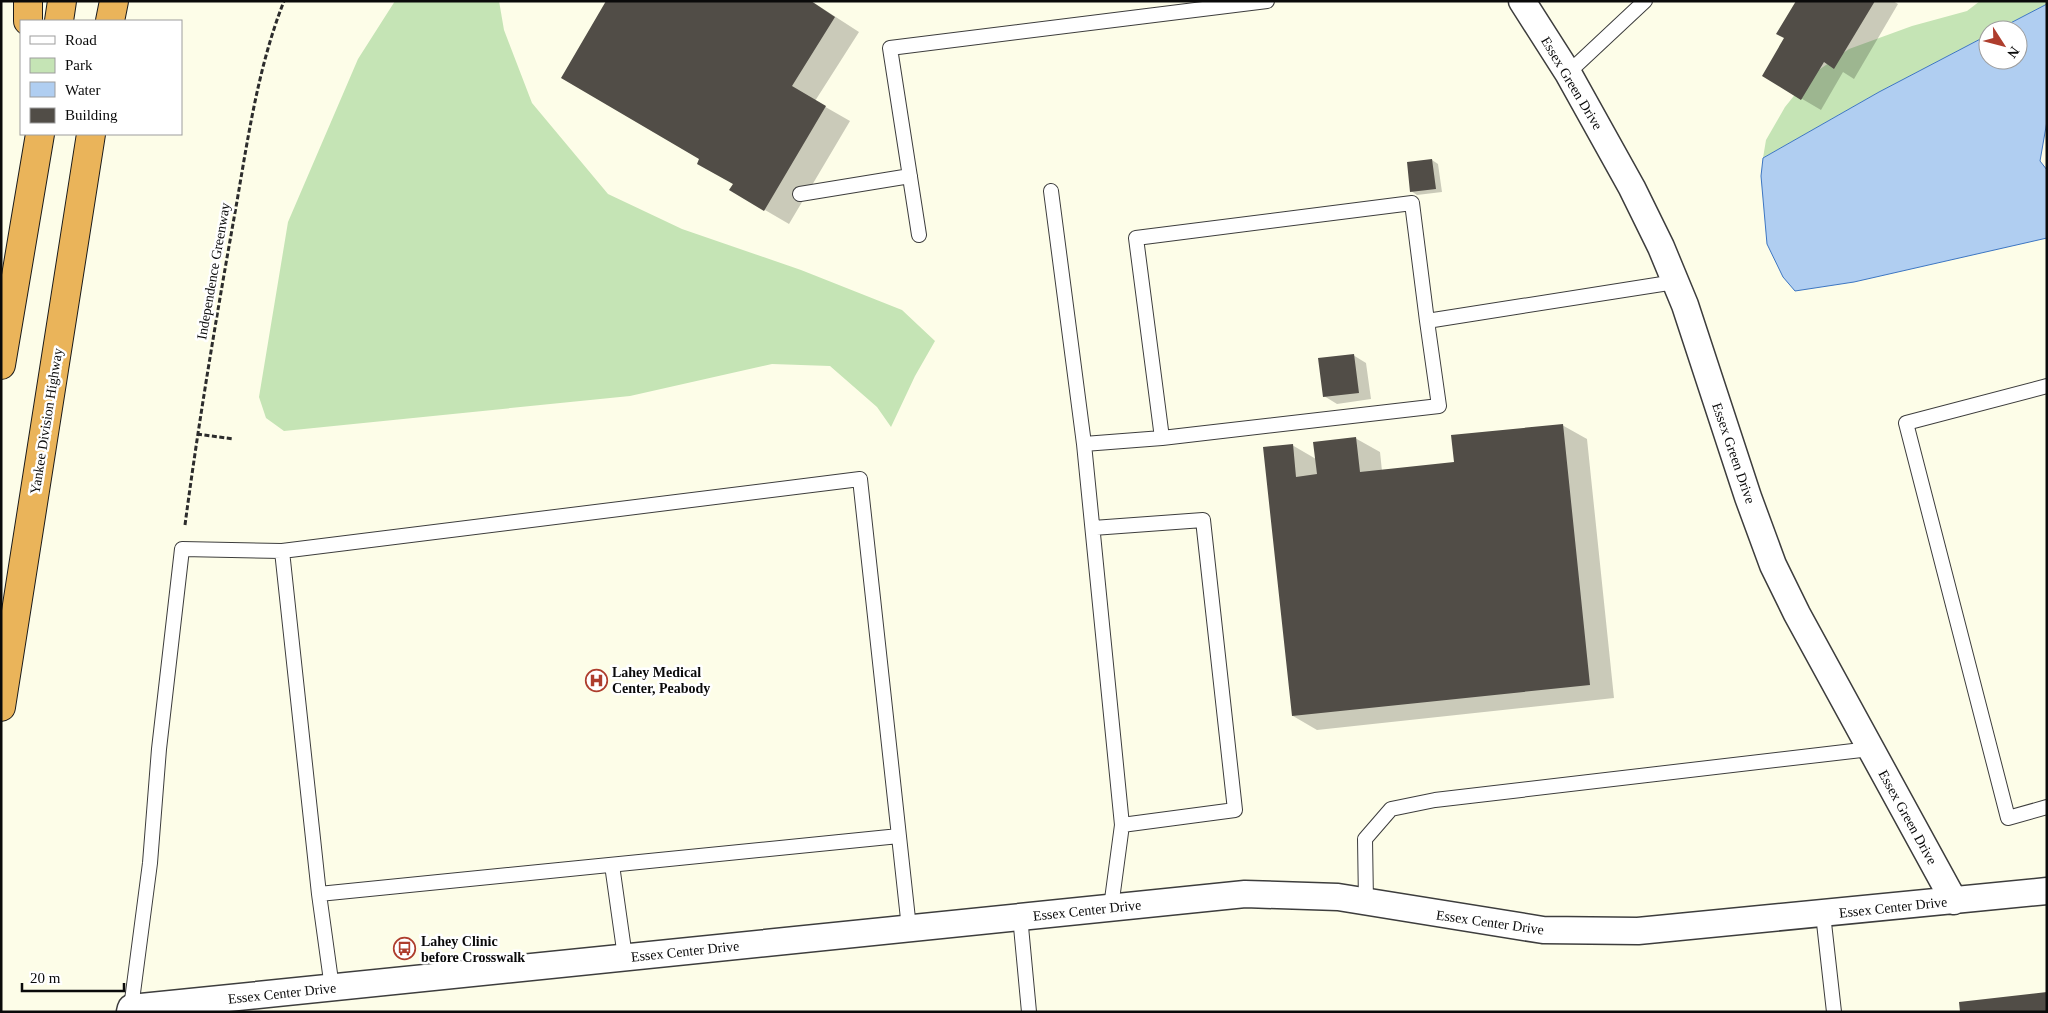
<svg xmlns="http://www.w3.org/2000/svg" width="2048" height="1013" font-family="'Times New Roman',serif">
<style>
.green{fill:#c5e4b5}
.water{fill:#b0cef1;stroke:#3d76c2}
.shadow{fill:#0003}
.building{fill:#514d47}
.lines{fill:none;stroke-linecap:round;stroke-linejoin:round}
.lane-casing{stroke:#3d3d3d;stroke-width:16}
.street-casing{stroke:#3d3d3d;stroke-width:29}
.highway-casing{stroke:#1b1b1b;stroke-width:30}
.path{stroke:#2c2c2c;stroke-width:3;stroke-dasharray:5 2.5;stroke-linecap:butt}
.lane{stroke:#fff;stroke-width:14}
.street{stroke:#fff;stroke-width:26}
.highway{stroke:#eab45a;stroke-width:28}
.labels{text-anchor:middle;stroke-width:5;stroke-linejoin:round;paint-order:stroke}
.street-label{font-size:14px;fill:#0a0a0a;stroke:#fff}
.poi-label{font-size:14px;font-weight:bold;fill:#0a0a0a;stroke:#fff;text-anchor:start}
</style>
<rect width="100%" height="100%" fill="#fdfde8"/>
<path class="green" d="M 395,1 L 499,1 L 504,30 L 532,103 L 608,194 L 682,229 L 801,270 L 902,310 L 935,341 L 915,376 L 891,427 L 877,407 L 830,366 L 772,364 L 630,396 L 284,431 L 266,418 L 259,397 L 288,222 L 358,59 Z
M 1980,1 L 2047,1 L 2047,4 L 1997,30 L 1988,30 L 1988,35 L 1879,92 L 1763,158 L 1766,140 L 1785,107 L 1810,76 L 1849,49 L 1912,26 L 1967,11 Z"/>
<path class="water" d="M 2047,4 L 2047,121 L 2040,161 L 2047,170 L 2047,238 L 1854,282 L 1795,291 L 1783,277 L 1767,244 L 1761,176 L 1763,158 L 1879,92 L 1988,35 L 1988,60 L 2018,60 L 2018,30 L 1997,30 Z"/>
<path class="shadow" d="M 811,1 L 859,32 L 815,101 L 850,121 L 789,224 L 731,190 Z
M 1797,1 L 1893,1 L 1898,4 L 1854,79 L 1843,72 L 1821,110 L 1763,76 L 1786,38 Z
M 1432,160 L 1438,164 L 1442,192 L 1417,195 L 1411,191 Z
M 1353,355 L 1366,363 L 1371,399 L 1337,404 L 1324,396 Z
M 1562,425 L 1587,439 L 1614,698 L 1317,730 L 1293,716 L 1292,445 L 1316,459 L 1355,438 L 1380,452 L 1382,471 L 1455,463 Z"/>
<path class="building" d="M 606,1 L 811,1 L 835,17 L 792,86 L 826,106 L 764,211 L 729,190 L 733,184 L 697,164 L 699,159 L 561,78 Z
M 1796,1 L 1875,1 L 1834,69 L 1824,62 L 1801,100 L 1762,76 L 1784,38 L 1776,34 Z
M 1432,159 L 1436,189 L 1410,192 L 1407,162 Z
M 1354,354 L 1359,393 L 1323,397 L 1318,358 Z
M 1563,424 L 1590,685 L 1292,716 L 1263,447 L 1293,444 L 1296,477 L 1317,474 L 1313,442 L 1356,437 L 1360,472 L 1454,462 L 1451,435 Z
M 2047,992 L 2047,1012 L 1960,1012 L 1959,1002 Z"/>
<g class="lines">
<defs>
<path id="lane" d="M 1568,73 L 1645,1
M 1051,191 L 1084,444
M 800,194 L 910,176
M 919,235 L 890,48 L 1267,1
M 1427,321 L 1439,406 L 1162,438 L 1136,238 L 1412,203 L 1427,321 L 1675,282
M 2047,386 L 1906,423 L 2008,818 L 2047,807
M 1093,528 L 1203,520 L 1235,810 L 1122,825 L 1084,444 L 1162,438
M 282,551 L 319,894 L 332,988
M 612,865 L 625,957
M 319,894 L 899,836
M 1366,902 L 1365,839 L 1391,809 L 1435,800 L 1870,749
M 1111,907 L 1122,825
M 1823,914 L 1834,1012
M 1020,916 L 1029,1012
M 131,1008 L 150,863 L 159,749 L 182,549 L 282,551 L 860,479 L 909,928"/>
<path id="street" d="M 1522,1 L 1568,73 L 1632,188 L 1661,247 L 1685,305 L 1748,497 L 1773,565 L 1797,614 L 1954,901
M 130,1012 L 131,1008 L 1245,894 L 1338,897 L 1543,930 L 1638,931 L 2047,891"/>
<path id="highway" d="M 28,21 L 28,1
M 59,21 L 62,1
M 110,21 L 114,1
M 1,365 L 40,134
M 1,707 L 91,134"/>
</defs>
<use href="#lane" class="lane-casing"/>
<use href="#street" class="street-casing"/>
<use href="#highway" class="highway-casing"/>
<path class="path" d="M 197,434 L 234,439
M 185,525 C 199,419 217,313 236,207 C 248,138 258,67 284,1"/>
<use href="#lane" class="lane"/>
<use href="#street" class="street"/>
<use href="#highway" class="highway"/>
</g>
<defs>
<symbol id="hospital-ring" viewBox="-11 -11 22 22"><circle r="9.5" fill="#fff" stroke="#ae3d2d" stroke-width="1.5"/><path d="M-5-5h3v3.5h4V-5h3V5h-3V1.5h-4V5h-3Z" fill="#ae3d2d"/></symbol>
<symbol id="bus-ring" viewBox="-11 -11 22 22"><circle r="9.5" fill="#fff" stroke="#ae3d2d" stroke-width="1.5"/><path d="M-5-6H5V4H4V6H2V4H-2V6H-4V4H-5ZM-3.5-4V0h7V-4ZM-3.5 1.2v1.5H-2V1.2ZM2 1.2v1.5H3.5V1.2Z" fill="#ae3d2d"/></symbol>
</defs>
<g fill-rule="evenodd">
<use href="#hospital-ring" x="584" y="668" width="25" height="25"/>
<use href="#bus-ring" x="392" y="936" width="25" height="25"/>
</g>
<g class="labels">
<g class="street-label">
<text transform="translate(1572 83) rotate(59)" y="5">Essex Green Drive</text>
<text transform="translate(213 271) rotate(-80)" y="5">Independence Greenway</text>
<text transform="translate(46 421) rotate(-81)" y="5">Yankee Division Highway</text>
<text transform="translate(1734 453) rotate(71)" y="5">Essex Green Drive</text>
<text transform="translate(1908 817) rotate(61)" y="5">Essex Green Drive</text>
<text transform="translate(1893 907) rotate(-6)" y="5">Essex Center Drive</text>
<text transform="translate(1087 910) rotate(-6)" y="5">Essex Center Drive</text>
<text transform="translate(1490 922) rotate(8)" y="5">Essex Center Drive</text>
<text transform="translate(685 951) rotate(-6)" y="5">Essex Center Drive</text>
<text transform="translate(282 993) rotate(-6)" y="5">Essex Center Drive</text>
</g>
<g class="poi-label">
<text x="612" y="677">Lahey Medical<tspan x="612" dy="16">Center, Peabody</tspan></text>
<text x="421" y="946">Lahey Clinic<tspan x="421" dy="16">before Crosswalk</tspan></text>
</g>
</g>
<rect width="2048" height="1013" fill="none" stroke="#0a0a0a" stroke-width="5"/>
<rect x="20" y="20" width="162" height="115" fill="#ffffff" stroke="#9d9d9d"/>
<rect x="30" y="36" width="25" height="8" fill="#ffffff" stroke="#9d9d9d"/>
<text x="65" y="45" font-size="15" fill="#0a0a0a">Road</text>
<rect x="30" y="58" width="25" height="15" fill="#c5e4b5" stroke="#9d9d9d"/>
<text x="65" y="70" font-size="15" fill="#0a0a0a">Park</text>
<rect x="30" y="82" width="25" height="15" fill="#b0cef1" stroke="#9d9d9d"/>
<text x="65" y="95" font-size="15" fill="#0a0a0a">Water</text>
<rect x="30" y="108" width="25" height="15" fill="#514d47" stroke="#9d9d9d"/>
<text x="65" y="120" font-size="15" fill="#0a0a0a">Building</text>
<g transform="translate(2003 45) rotate(126)"><circle r="24" fill="#ffffff" stroke="#9d9d9d"/>
<path d="M0-4L9 19L0 12L-9 19Z" fill="#ae3d2d"/>
<text y="-8" font-size="14" font-weight="bold" text-anchor="middle" fill="#0a0a0a">N</text>
</g>
<path d="M22 983v8h102v-8" fill="none" stroke="#0a0a0a" stroke-width="2.5"/>
<text x="30" y="983" font-size="15" fill="#0a0a0a" stroke="#ffffff" stroke-width="4" paint-order="stroke">20 m</text>
</svg>
